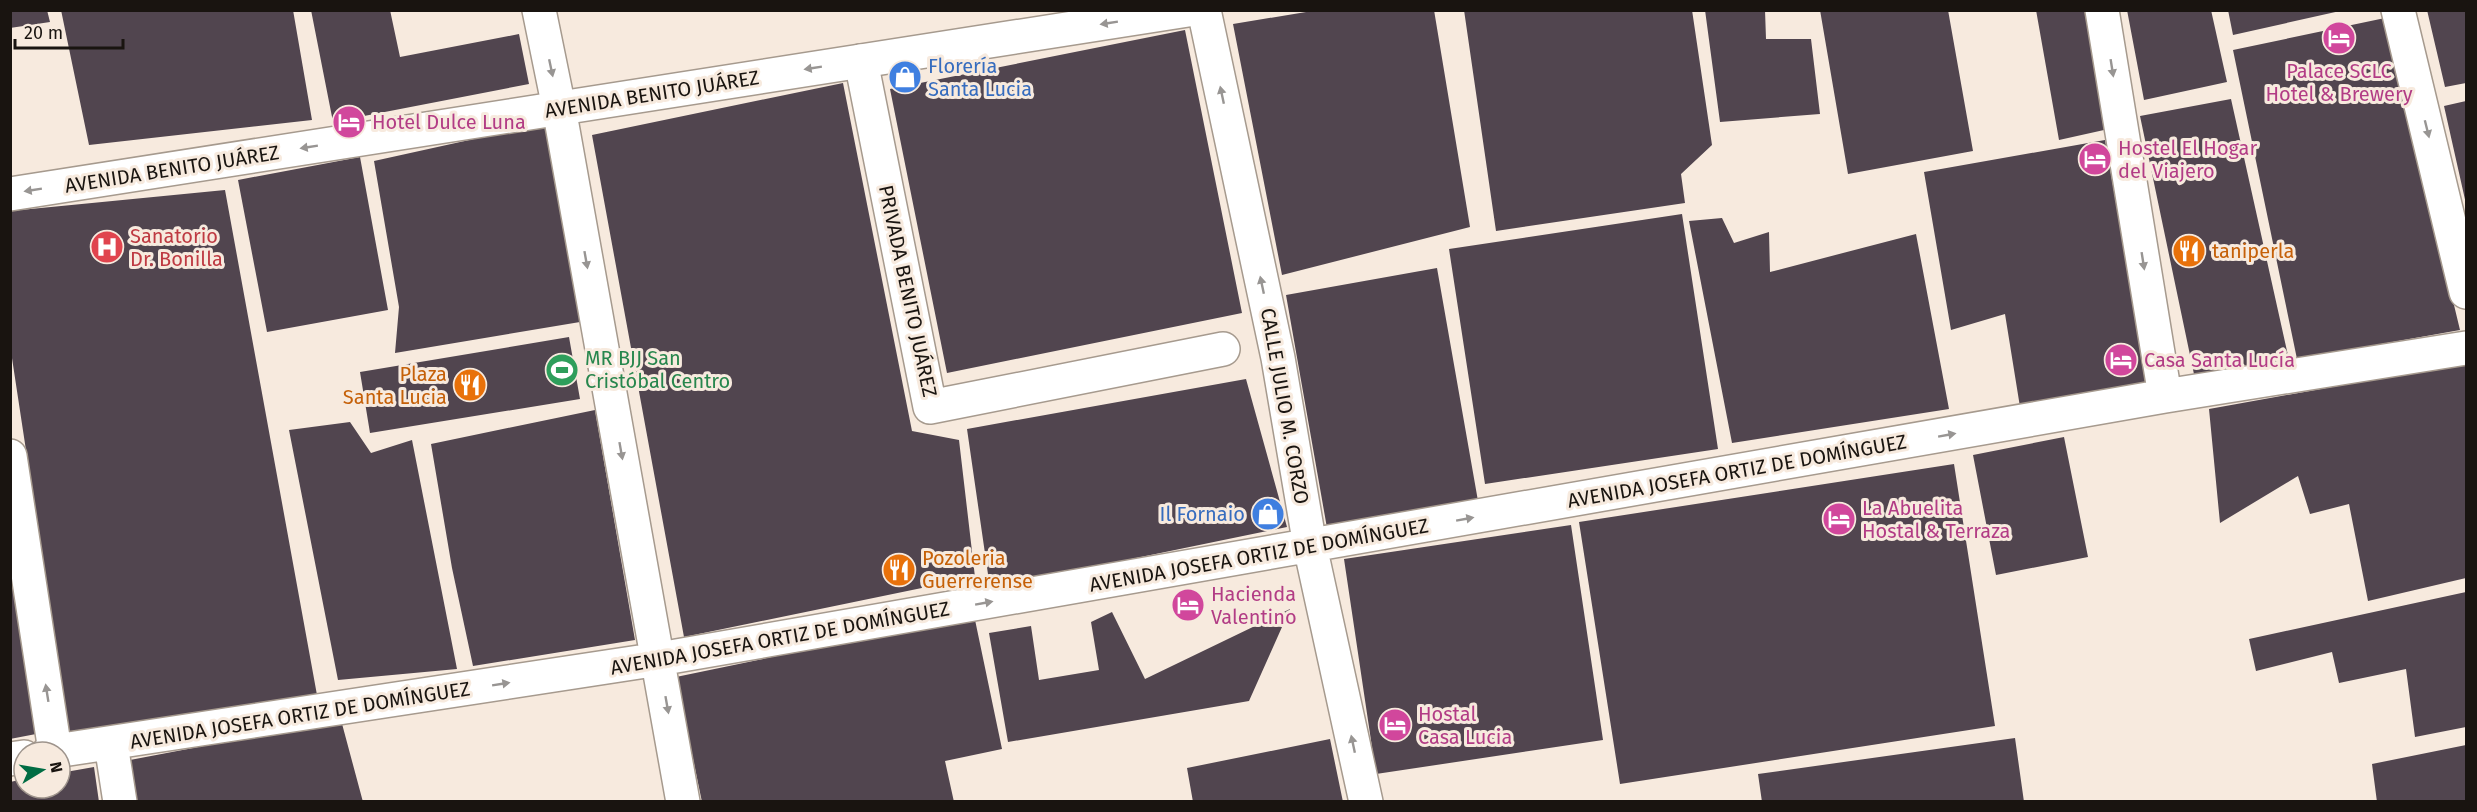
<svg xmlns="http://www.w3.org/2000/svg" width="2477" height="812" font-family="'Fira Sans',sans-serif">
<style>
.building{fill:#51454f}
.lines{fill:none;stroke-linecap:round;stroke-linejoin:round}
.street-casing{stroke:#a69a8e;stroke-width:36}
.secondary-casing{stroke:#a69a8e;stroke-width:36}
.street{stroke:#fff;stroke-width:33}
.secondary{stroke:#fff;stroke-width:33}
.oneway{fill:#989593}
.labels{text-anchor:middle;stroke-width:6;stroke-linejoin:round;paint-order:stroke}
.shop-label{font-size:20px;fill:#366cbe;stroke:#f7eade;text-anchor:start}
.hotel-label{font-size:20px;fill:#b23c85;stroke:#f7eade;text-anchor:start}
.street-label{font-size:20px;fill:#191410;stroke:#f7eade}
.health-label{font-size:20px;fill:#be3a42;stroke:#f7eade;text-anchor:start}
.food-label{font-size:20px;fill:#c56008;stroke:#f7eade;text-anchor:start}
.leisure-label{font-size:20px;fill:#27864d;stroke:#f7eade;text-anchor:start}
</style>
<rect width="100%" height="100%" fill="#f7eade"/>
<path class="building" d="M 10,10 L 47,10 L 50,22 L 10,28 Z
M 61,10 L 293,10 L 312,120 L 89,145 Z
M 311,10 L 390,10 L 400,57 L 519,34 L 529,84 L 333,122 Z
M 1318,10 L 1434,10 L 1470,227 L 1282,275 L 1233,24 Z
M 1464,10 L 1692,10 L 1712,145 L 1681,174 L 1685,203 L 1496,231 Z
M 1705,10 L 1765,10 L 1766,39 L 1811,39 L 1820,114 L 1720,122 Z
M 1820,10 L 1948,10 L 1973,151 L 1848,174 Z
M 2036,10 L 2085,10 L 2104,130 L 2059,140 Z
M 2127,10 L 2211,10 L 2227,82 L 2144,100 Z
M 2228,10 L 2340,10 L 2340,11 L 2233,35 Z
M 2427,10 L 2466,10 L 2466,83 L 2445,87 Z
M 2385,18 L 2460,330 L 2297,359 L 2233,50 Z
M 1185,30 L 1242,313 L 947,373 L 890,89 Z
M 843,83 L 912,431 L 959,440 L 975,577 L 684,637 L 592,135 Z
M 2231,99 L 2289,360 L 2195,379 L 2140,116 Z
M 2466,101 L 2466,204 L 2444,106 Z
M 551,122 L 580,322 L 395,353 L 399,307 L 374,161 Z
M 2105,140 L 2148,386 L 2020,407 L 2005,314 L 1951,330 L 1924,172 Z
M 360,157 L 388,310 L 267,332 L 238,180 Z
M 225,190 L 317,695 L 69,733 L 10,345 L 10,211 Z
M 1682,214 L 1718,449 L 1485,484 L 1449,249 Z
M 1722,218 L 1734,243 L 1769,232 L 1770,272 L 1916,234 L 1949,409 L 1732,443 L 1689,221 Z
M 1437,268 L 1478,501 L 1327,528 L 1286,295 Z
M 569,337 L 580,399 L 370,433 L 360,372 Z
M 2466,363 L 2466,578 L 2368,601 L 2349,504 L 2310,514 L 2298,476 L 2220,523 L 2209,409 Z
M 1246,379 L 1287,527 L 990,588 L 967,429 Z
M 595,410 L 635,640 L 473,666 L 452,568 L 431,444 Z
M 350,422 L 371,453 L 412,440 L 457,669 L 338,680 L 289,430 Z
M 2064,437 L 2088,557 L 1996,575 L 1973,455 Z
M 1954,464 L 1995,726 L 1620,784 L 1579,522 Z
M 1571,525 L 1603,740 L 1376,774 L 1344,559 Z
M 12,583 L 36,734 L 10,739 L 10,584 Z
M 2466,592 L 2466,727 L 2415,737 L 2406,669 L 2339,683 L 2332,652 L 2256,671 L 2249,639 Z
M 1290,609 L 1249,701 L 1008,742 L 989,633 L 1031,626 L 1039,680 L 1099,670 L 1091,622 L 1112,612 L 1145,679 Z
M 974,615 L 1002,749 L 945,761 L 954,802 L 702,802 L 676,677 Z
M 341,720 L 363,802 L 137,802 L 130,760 Z
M 2015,738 L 2024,802 L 1762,802 L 1758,774 Z
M 1330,739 L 1343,802 L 1193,802 L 1187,768 Z
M 2466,745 L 2466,802 L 2377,802 L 2372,764 Z
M 94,767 L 99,802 L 10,802 L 10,782 L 24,779 L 24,788 L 60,788 L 60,773 Z"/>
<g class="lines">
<defs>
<path id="street" d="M 539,10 L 559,108 L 683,802
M 1204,10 L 1278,358 L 1310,546 L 1366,802
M 2102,10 L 2165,396
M 2398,10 L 2466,292
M 861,61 L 930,407 L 1223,349
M 10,456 L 55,751
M 111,744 L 120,802
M 49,752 L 659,659 L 2165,396 L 2466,348
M 10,759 L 24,757"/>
<path id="secondary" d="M 10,194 L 1188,10"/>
</defs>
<use href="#street" class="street-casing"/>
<use href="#secondary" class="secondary-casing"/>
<use href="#street" class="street"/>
<use href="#secondary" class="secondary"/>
</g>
<defs><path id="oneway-solid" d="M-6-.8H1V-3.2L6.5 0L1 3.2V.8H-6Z" transform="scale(1.5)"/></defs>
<g class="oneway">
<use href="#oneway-solid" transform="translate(1109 23) rotate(171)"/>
<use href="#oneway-solid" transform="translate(551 68) rotate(78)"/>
<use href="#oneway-solid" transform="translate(813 68) rotate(171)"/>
<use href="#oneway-solid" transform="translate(2112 68) rotate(81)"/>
<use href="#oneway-solid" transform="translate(1222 95) rotate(-102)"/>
<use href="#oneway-solid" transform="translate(2427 129) rotate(76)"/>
<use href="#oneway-solid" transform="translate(309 147) rotate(171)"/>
<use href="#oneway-solid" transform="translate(33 190) rotate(171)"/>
<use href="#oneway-solid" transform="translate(586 260) rotate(80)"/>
<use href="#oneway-solid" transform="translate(2143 261) rotate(81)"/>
<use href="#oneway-solid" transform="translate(1262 285) rotate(-102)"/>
<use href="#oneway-solid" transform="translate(1947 435) rotate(-10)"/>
<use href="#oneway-solid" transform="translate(621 451) rotate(80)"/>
<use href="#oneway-solid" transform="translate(1465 519) rotate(-10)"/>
<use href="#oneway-solid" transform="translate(984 603) rotate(-10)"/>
<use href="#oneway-solid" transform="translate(501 684) rotate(-9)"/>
<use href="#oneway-solid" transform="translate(47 693) rotate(-99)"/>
<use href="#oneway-solid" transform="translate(667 705) rotate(80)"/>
<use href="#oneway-solid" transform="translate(1353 744) rotate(-102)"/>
</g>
<defs>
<symbol id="hotel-disc" viewBox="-11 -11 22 22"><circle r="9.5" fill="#d1479c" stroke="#f7eade"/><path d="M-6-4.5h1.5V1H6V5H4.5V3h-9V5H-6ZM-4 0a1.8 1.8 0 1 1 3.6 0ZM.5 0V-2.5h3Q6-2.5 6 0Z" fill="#fff"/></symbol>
<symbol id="shop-disc" viewBox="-11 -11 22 22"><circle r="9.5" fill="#3f7fe0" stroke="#f7eade"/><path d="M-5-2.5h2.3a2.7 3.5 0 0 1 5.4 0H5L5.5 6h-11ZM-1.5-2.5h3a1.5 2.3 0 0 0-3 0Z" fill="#fff"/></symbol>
<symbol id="hospital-disc" viewBox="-11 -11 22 22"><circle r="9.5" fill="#e0444e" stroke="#f7eade"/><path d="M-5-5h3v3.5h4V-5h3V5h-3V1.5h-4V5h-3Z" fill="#fff"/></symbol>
<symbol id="restaurant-disc" viewBox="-11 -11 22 22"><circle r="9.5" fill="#e8710a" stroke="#f7eade"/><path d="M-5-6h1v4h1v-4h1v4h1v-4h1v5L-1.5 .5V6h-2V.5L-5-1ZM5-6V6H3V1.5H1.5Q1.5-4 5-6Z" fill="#fff"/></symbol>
<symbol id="stadium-disc" viewBox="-11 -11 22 22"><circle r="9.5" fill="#2e9e5b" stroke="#f7eade"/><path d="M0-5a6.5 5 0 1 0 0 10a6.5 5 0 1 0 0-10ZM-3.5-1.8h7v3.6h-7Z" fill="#fff"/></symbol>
</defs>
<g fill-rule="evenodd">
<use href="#hotel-disc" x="2320" y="19" width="38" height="38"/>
<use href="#shop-disc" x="886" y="58" width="38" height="38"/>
<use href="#hotel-disc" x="330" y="103" width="38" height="38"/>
<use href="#hotel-disc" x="2076" y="140" width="38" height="38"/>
<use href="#hospital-disc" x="88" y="228" width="38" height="38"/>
<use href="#restaurant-disc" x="2170" y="232" width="38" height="38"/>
<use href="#hotel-disc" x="2102" y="341" width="38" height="38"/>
<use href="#stadium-disc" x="543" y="351" width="38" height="38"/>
<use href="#restaurant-disc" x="451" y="366" width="38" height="38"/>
<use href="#shop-disc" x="1249" y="495" width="38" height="38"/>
<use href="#hotel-disc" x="1820" y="500" width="38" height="38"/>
<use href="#restaurant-disc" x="880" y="551" width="38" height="38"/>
<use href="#hotel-disc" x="1169" y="586" width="38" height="38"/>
<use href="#hotel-disc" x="1376" y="706" width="38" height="38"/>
</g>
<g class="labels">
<g class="shop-label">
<text x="928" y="73">Florería<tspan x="928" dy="23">Santa Lucia</tspan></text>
<text x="1245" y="521" text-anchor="end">Il Fornaio</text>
</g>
<g class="hotel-label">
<text x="2339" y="78" text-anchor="middle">Palace SCLC<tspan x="2339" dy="23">Hotel &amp; Brewery</tspan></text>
<text x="372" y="129">Hotel Dulce Luna</text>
<text x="2118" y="155">Hostel El Hogar<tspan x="2118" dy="23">del Viajero</tspan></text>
<text x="2144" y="367">Casa Santa Lucía</text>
<text x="1862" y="515">La Abuelita<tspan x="1862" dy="23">Hostal &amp; Terraza</tspan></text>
<text x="1211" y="601">Hacienda<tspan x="1211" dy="23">Valentino</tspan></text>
<text x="1418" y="721">Hostal<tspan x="1418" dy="23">Casa Lucia</tspan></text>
</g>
<g class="street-label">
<text transform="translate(652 94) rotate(-9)" y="7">AVENIDA BENITO JUÁREZ</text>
<text transform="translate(172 169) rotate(-9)" y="7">AVENIDA BENITO JUÁREZ</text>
<text transform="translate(908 291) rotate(78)" y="7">PRIVADA BENITO JUÁREZ</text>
<text transform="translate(1285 406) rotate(80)" y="7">CALLE JULIO M. CORZO</text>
<text transform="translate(1737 471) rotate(-10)" y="7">AVENIDA JOSEFA ORTIZ DE DOMÍNGUEZ</text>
<text transform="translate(1259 555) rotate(-10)" y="7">AVENIDA JOSEFA ORTIZ DE DOMÍNGUEZ</text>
<text transform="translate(780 638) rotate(-10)" y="7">AVENIDA JOSEFA ORTIZ DE DOMÍNGUEZ</text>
<text transform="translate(300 715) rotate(-9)" y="7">AVENIDA JOSEFA ORTIZ DE DOMÍNGUEZ</text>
</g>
<g class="health-label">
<text x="130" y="243">Sanatorio<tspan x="130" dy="23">Dr. Bonilla</tspan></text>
</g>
<g class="food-label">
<text x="2212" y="258">taniperla</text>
<text x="447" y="381" text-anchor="end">Plaza<tspan x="447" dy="23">Santa Lucia</tspan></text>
<text x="922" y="565">Pozoleria<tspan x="922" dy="23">Guerrerense</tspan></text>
</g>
<g class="leisure-label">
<text x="585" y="365">MR BJJ San<tspan x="585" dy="23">Cristóbal Centro</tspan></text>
</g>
</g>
<rect width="2477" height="812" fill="none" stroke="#191410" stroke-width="24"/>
<g transform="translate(42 770) rotate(79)"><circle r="28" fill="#f7eade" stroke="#9e948c" stroke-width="1.5"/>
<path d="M0-4.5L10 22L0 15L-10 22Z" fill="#006c43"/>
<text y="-9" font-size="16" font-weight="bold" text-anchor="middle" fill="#191410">N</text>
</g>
<path d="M15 39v9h108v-9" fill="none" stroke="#191410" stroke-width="3"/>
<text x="24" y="39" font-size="18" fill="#191410" stroke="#f7eade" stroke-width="4.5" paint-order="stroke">20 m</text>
</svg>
